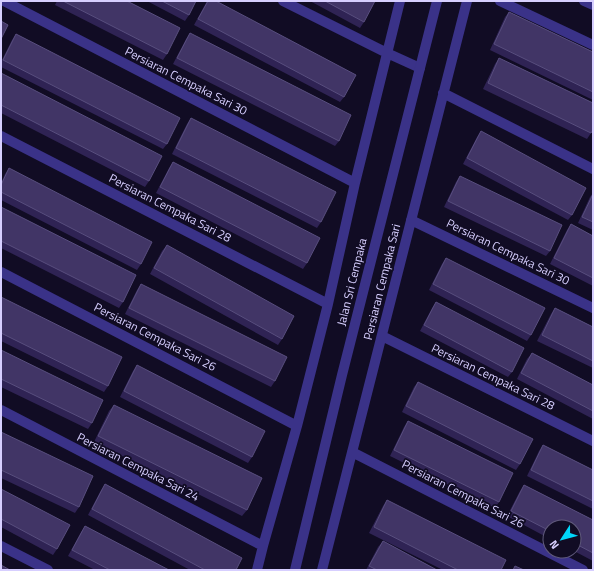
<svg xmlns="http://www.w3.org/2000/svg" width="594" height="571" font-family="'Titillium Web',sans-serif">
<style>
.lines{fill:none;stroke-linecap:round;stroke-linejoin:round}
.minor{stroke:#3a3288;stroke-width:10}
.tertiary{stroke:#3a3288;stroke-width:10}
.wall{fill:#2f2354}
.building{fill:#413566;stroke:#584e7e}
.labels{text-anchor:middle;stroke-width:3.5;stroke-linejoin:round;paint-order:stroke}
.street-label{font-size:12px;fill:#d7cfff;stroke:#110c24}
</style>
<rect width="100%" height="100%" fill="#110c24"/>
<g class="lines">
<path class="minor" d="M 4,1 L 355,183
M 283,1 L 387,53 L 420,68
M 500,1 L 593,45
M 443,93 L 593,169
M 1,136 L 328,304
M 411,220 L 593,308
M 1,272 L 297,426
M 382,336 L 593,441
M 1,410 L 263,546
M 352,452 L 583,570
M 1,546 L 48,570
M 257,570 L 263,546 L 297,426 L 328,304 L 355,183 L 400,1
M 322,570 L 467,1"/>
<path class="tertiary" d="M 584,1 L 593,5
M 295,570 L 342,375 L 437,1"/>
</g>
<path class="wall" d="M 57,1 L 127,1 L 167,54 L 163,60 L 55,5 Z
M 147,1 L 196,1 L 189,15 L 185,21 Z
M 207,1 L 216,1 L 344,97 L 340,102 L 194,25 Z
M 310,1 L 375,1 L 364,22 L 360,28 Z
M 509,12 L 593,52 L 593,100 L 490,50 L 505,17 Z
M 190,33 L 339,141 L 335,146 L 173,64 L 186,39 Z
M 16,34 L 167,144 L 163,149 L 1,67 L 1,62 L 12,40 Z
M 499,58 L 591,133 L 587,139 L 483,89 L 495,64 Z
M 1,73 L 149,181 L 145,187 L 1,113 Z
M 191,118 L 321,222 L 317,228 L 172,154 L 187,124 Z
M 481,131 L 572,215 L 568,220 L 463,164 L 477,137 Z
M 173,162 L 307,263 L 303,269 L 156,193 L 169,168 Z
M 9,168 L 141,264 L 137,270 L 1,200 L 1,183 L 5,174 Z
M 460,176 L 550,251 L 546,256 L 444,207 L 456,182 Z
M 593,193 L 593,230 L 578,223 L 590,197 Z
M 1,207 L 123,302 L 119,308 L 1,248 Z
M 571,224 L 593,236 L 593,286 L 550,264 L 567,230 Z
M 167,245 L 282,339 L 278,345 L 150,274 L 162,251 Z
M 446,258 L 531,335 L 527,341 L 429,290 L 442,264 Z
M 141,284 L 275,381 L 271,387 L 125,314 L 137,290 Z
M 1,297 L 108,386 L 104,392 L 1,341 Z
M 436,302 L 512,372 L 508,377 L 420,331 L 432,308 Z
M 555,308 L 593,327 L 593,368 L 537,341 L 551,314 Z
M 1,350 L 92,423 L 88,429 L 1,387 Z
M 532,353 L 593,385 L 593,419 L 517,379 L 527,359 Z
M 137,365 L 252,457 L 248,463 L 120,397 L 133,371 Z
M 418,382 L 520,464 L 516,470 L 402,412 L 414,387 Z
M 114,405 L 247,510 L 242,516 L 94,442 L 109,411 Z
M 408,421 L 499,502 L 495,508 L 390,456 L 404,427 Z
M 1,432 L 79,507 L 75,513 L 1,478 Z
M 543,445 L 593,470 L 593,509 L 527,476 L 539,451 Z
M 105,484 L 236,570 L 190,570 L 88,515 L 101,490 Z
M 524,485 L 593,520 L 593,561 L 574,551 L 574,527 L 550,527 L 550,539 L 507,516 L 520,491 Z
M 1,489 L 57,549 L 53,555 L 1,527 Z
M 387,500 L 501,570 L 443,570 L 369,533 L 383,506 Z
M 85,526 L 169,570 L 95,570 L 68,556 L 81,532 Z
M 383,541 L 437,570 L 366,570 L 378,547 Z"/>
<path class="building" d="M 63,1 L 127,1 L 180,28 L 167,54 Z
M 162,1 L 196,1 L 189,15 Z
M 208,1 L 216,1 L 356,75 L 344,97 L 198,19 Z
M 325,1 L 375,1 L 364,22 Z
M 509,12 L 593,52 L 593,92 L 494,44 Z
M 1,21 L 8,25 L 1,39 Z
M 190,33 L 351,115 L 339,141 L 177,58 Z
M 16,34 L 180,118 L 167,144 L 3,60 Z
M 499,58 L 593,103 L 593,130 L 591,133 L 488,83 Z
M 1,73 L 162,156 L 149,181 L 1,105 Z
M 191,118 L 336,192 L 321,222 L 176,148 Z
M 481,131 L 586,188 L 572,215 L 467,158 Z
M 173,162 L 320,238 L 307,263 L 160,187 Z
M 9,168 L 152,242 L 141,264 L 1,192 L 1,185 Z
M 460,176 L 562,225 L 550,251 L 448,201 Z
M 593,194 L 593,222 L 582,217 Z
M 1,207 L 136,275 L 123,302 L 1,241 Z
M 571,224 L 593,236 L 593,278 L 554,258 Z
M 167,245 L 294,316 L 282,339 L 154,268 Z
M 446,258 L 545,308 L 531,335 L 433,284 Z
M 141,284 L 287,357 L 275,381 L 129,308 Z
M 1,297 L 122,357 L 108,386 L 1,333 Z
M 436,302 L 524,348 L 512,372 L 424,325 Z
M 555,308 L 593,327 L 593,361 L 542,335 Z
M 1,350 L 103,400 L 92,423 L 1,379 Z
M 532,353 L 593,385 L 593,411 L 521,373 Z
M 137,365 L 265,431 L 252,457 L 124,391 Z
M 418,382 L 533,439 L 520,464 L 406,406 Z
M 114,405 L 262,478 L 247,510 L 98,436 Z
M 408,421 L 513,473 L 499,502 L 394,450 Z
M 1,432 L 93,476 L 79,507 L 1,470 Z
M 543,445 L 593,470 L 593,501 L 531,470 Z
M 105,484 L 242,558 L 236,570 L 205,570 L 92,509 Z
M 524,485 L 593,520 L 593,553 L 574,543 L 574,527 L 550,527 L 550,531 L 511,511 Z
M 1,489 L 70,525 L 57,549 L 1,519 Z
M 387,500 L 506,560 L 501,570 L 458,570 L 374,527 Z
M 85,526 L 169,570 L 110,570 L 72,550 Z
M 383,541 L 437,570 L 377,570 L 369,566 Z
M 1,565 L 10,570 L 1,570 Z
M 515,566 L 524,570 L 513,570 Z"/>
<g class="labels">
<g class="street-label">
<text transform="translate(186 81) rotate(27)" y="4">Persiaran Cempaka Sari 30</text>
<text transform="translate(170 208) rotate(27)" y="4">Persiaran Cempaka Sari 28</text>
<text transform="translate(508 252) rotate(26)" y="4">Persiaran Cempaka Sari 30</text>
<text transform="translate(352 282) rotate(-76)" y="4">Jalan Sri Cempaka</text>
<text transform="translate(382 282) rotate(-76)" y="4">Persiaran Cempaka Sari</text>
<text transform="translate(155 337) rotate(27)" y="4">Persiaran Cempaka Sari 26</text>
<text transform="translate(493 377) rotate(26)" y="4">Persiaran Cempaka Sari 28</text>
<text transform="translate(138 467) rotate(27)" y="4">Persiaran Cempaka Sari 24</text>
<text transform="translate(463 494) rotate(27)" y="4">Persiaran Cempaka Sari 26</text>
</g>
</g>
<rect width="594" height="571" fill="none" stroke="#d7cfff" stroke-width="4"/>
<g transform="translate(562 539) rotate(234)"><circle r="19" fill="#110c24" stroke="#605a7c"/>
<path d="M0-3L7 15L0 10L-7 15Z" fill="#00d6fa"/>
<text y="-6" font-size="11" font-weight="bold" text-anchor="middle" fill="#d7cfff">N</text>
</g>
</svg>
